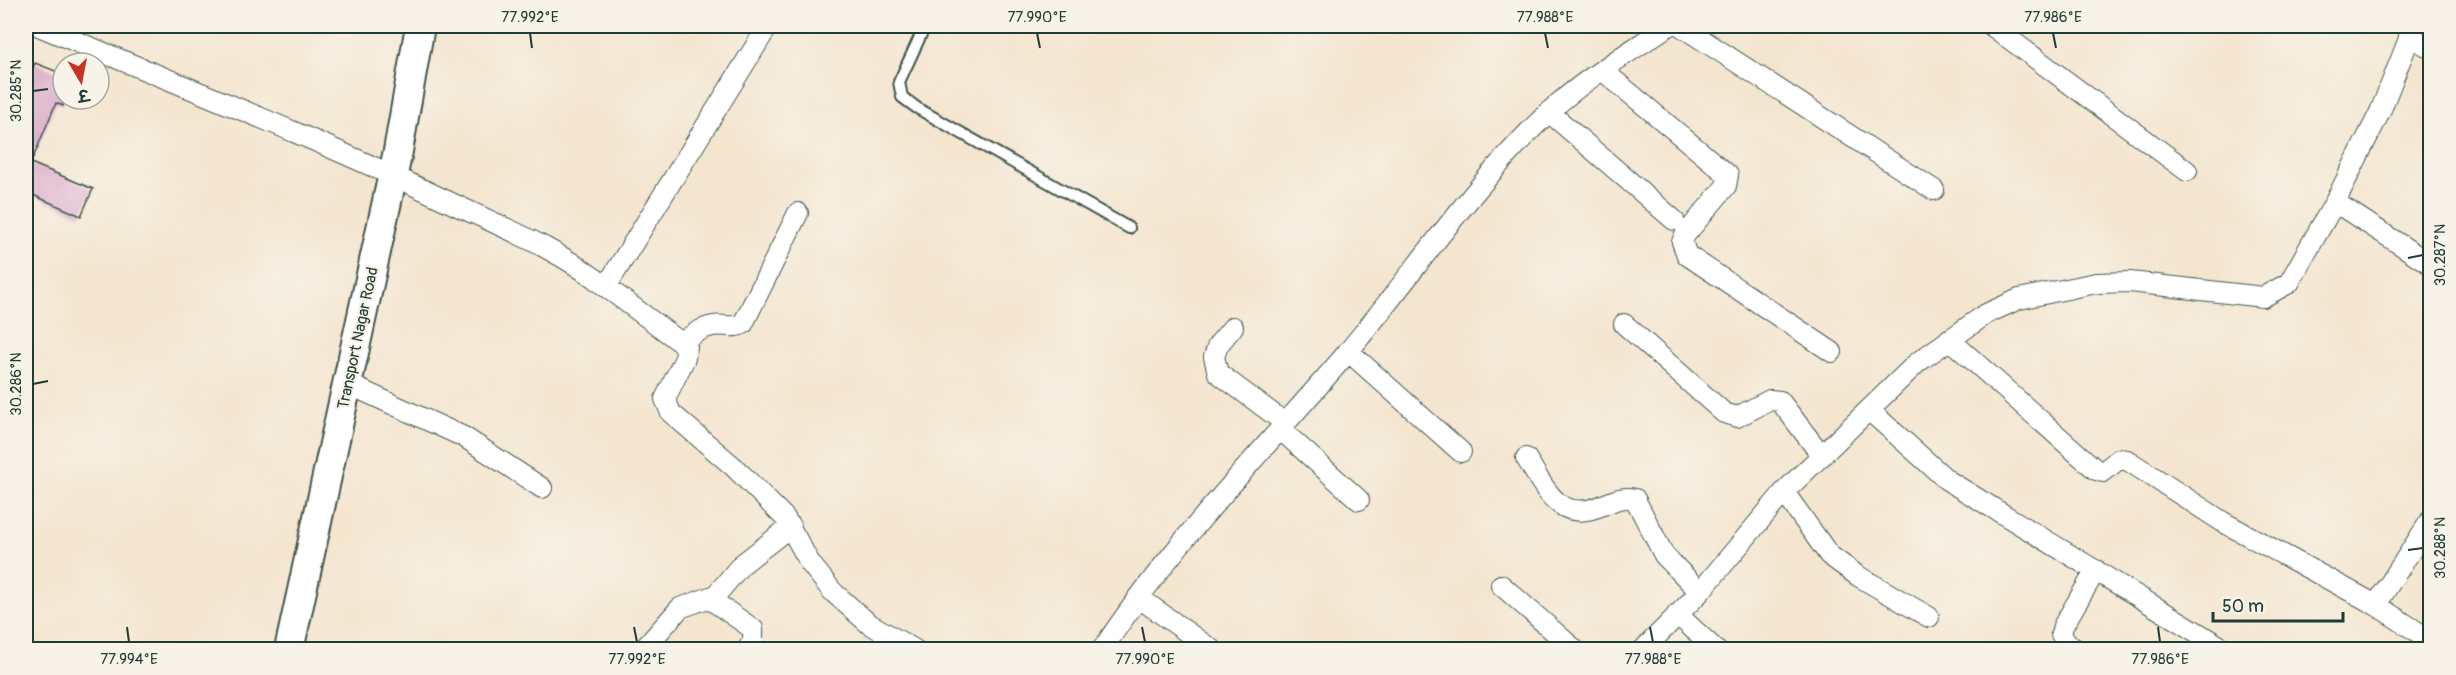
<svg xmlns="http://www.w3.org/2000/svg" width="2456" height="675" font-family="Pangolin,'Playpen Sans Deva',sans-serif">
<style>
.building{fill:#d69dc5}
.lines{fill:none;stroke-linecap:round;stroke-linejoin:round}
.lane-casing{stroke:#3f564b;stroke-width:14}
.street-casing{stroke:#3f564b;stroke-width:22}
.secondary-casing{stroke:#3f564b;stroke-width:32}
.lane{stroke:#fff;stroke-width:10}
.street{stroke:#fff;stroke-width:20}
.secondary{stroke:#fff;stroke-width:28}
.ticks{fill:none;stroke:#1f3d34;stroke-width:2}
.labels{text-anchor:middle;stroke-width:4.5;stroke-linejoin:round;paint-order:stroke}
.street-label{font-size:16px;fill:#1f3d34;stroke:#f7f3e8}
.neatline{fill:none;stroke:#1f3d34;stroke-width:2}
.ticks-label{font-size:15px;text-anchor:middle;fill:#1f3d34}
</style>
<rect width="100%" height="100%" fill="#f7f3e8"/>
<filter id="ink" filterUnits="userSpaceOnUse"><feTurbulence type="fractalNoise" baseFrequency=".0167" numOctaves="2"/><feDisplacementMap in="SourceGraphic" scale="12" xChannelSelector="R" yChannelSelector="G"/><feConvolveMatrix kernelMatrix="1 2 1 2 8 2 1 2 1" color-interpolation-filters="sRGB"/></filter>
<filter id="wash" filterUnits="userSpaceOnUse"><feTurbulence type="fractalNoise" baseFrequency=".008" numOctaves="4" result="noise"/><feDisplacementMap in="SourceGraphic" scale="24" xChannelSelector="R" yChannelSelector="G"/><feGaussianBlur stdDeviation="1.35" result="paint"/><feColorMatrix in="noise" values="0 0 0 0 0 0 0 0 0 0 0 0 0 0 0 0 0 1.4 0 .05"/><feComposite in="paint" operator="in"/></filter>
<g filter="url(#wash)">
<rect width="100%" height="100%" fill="#f4e5cf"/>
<g id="blocks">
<path class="building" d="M 35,63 L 63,74 L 63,106 L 56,103 L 31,163 L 93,189 L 81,216 L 26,192 L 26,86 Z"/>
</g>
</g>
<g filter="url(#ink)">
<use href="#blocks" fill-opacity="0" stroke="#3f564b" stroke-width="1.5"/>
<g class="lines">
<defs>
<path id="lane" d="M 925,26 L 899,82 L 902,97 L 917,108 L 1129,228"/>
<path id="street" d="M 39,26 C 175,83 314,137 447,201 C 502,227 559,249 606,287 L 768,26
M 1681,26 L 1934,190
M 1992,26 L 2187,171
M 2409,35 L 2430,48
M 1602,70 L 1728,175 L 1726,186 L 1685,235 L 1682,242 L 1687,255 L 1832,352
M 1549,112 L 1674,220
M 2335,202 L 2430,264
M 606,287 L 687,347 L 685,358 L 665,399 L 671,413 L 734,467 L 785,518 L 810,563 L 833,592 L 868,623 L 915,650
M 1624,324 L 1724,413 L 1737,417 L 1770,400 L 1780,401 L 1822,456
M 1233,327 L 1218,345 L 1214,357 L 1218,373 L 1285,423
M 1949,339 L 2096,470 L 2103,472 L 2119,459 L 2127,460 L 2223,522 L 2376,605 L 2430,640
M 683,342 C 692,335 701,328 713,326 C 724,324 733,329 743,324 L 798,213
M 1348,351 L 1461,452
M 348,384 L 464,437 L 542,488
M 1869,410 L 1947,480 L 2226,650
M 1280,429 L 1359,500
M 1526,458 C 1546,489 1559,525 1603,505 C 1615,500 1623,496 1635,499 L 1664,555 L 1700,592
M 1784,492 L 1829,555 L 1858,576 L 1929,617
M 1501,585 L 1575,650
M 1138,597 L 1212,650
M 710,599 L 753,629 L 753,641 L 747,650
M 2376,605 L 2430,521
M 1677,614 L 1716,650
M 643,650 L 680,608 L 716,595 L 741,565 L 791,526
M 1102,650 C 1173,542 1264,450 1347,353 C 1415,272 1474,183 1551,110 C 1586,78 1628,53 1668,26
M 1643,650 L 1700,592 L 1784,492 L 1918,362 L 1986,314 L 2019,299 L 2096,283 L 2130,282 L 2263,297 L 2289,283 L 2335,202 L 2380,112 L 2414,26
M 2077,650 L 2067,644 L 2061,634 L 2063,626 L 2096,570"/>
<path id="secondary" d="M 289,650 L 398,151 L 420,26"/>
</defs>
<use href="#lane" class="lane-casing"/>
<use href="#street" class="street-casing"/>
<use href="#secondary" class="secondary-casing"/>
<use href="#lane" class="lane"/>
<use href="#street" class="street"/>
<use href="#secondary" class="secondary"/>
</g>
</g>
<path class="ticks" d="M 530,33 L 532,48M 1037,33 L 1040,48M 1545,33 L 1548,48M 2053,33 L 2056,48M 33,91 L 48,89M 2408,258 L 2423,255M 33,384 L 48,381M 2408,550 L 2423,548M 127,627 L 129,642M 634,627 L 637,642M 1142,627 L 1145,642M 1650,627 L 1653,642M 2158,627 L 2160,642"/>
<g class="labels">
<g class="street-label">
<text transform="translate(357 338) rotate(-78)" y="6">Transport Nagar Road</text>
</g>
</g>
<rect width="2456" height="675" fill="none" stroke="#f7f3e8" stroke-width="66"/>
<g transform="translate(81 81) rotate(170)"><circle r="28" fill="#f7f3e8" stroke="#a1aaa0" stroke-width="1.5"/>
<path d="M0-4.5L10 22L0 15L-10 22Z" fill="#c8321e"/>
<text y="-9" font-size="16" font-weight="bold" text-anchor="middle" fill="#1f3d34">उ</text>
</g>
<path d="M2213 612v9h130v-9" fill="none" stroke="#1f3d34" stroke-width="3"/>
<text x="2222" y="612" font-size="18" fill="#1f3d34" stroke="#f7f3e8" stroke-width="4.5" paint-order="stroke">50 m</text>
<rect x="33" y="33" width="2390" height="609" class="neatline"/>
<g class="ticks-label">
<text x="530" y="22">77.992°E</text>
<text x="1037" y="22">77.990°E</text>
<text x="1545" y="22">77.988°E</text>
<text x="2053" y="22">77.986°E</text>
<text transform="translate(16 91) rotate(-90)" y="5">30.285°N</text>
<text transform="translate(2440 255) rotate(-90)" y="5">30.287°N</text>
<text transform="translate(16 384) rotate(-90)" y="5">30.286°N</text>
<text transform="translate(2440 548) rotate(-90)" y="5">30.288°N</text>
<text x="129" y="664">77.994°E</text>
<text x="637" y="664">77.992°E</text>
<text x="1145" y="664">77.990°E</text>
<text x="1653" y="664">77.988°E</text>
<text x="2160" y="664">77.986°E</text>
</g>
</svg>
